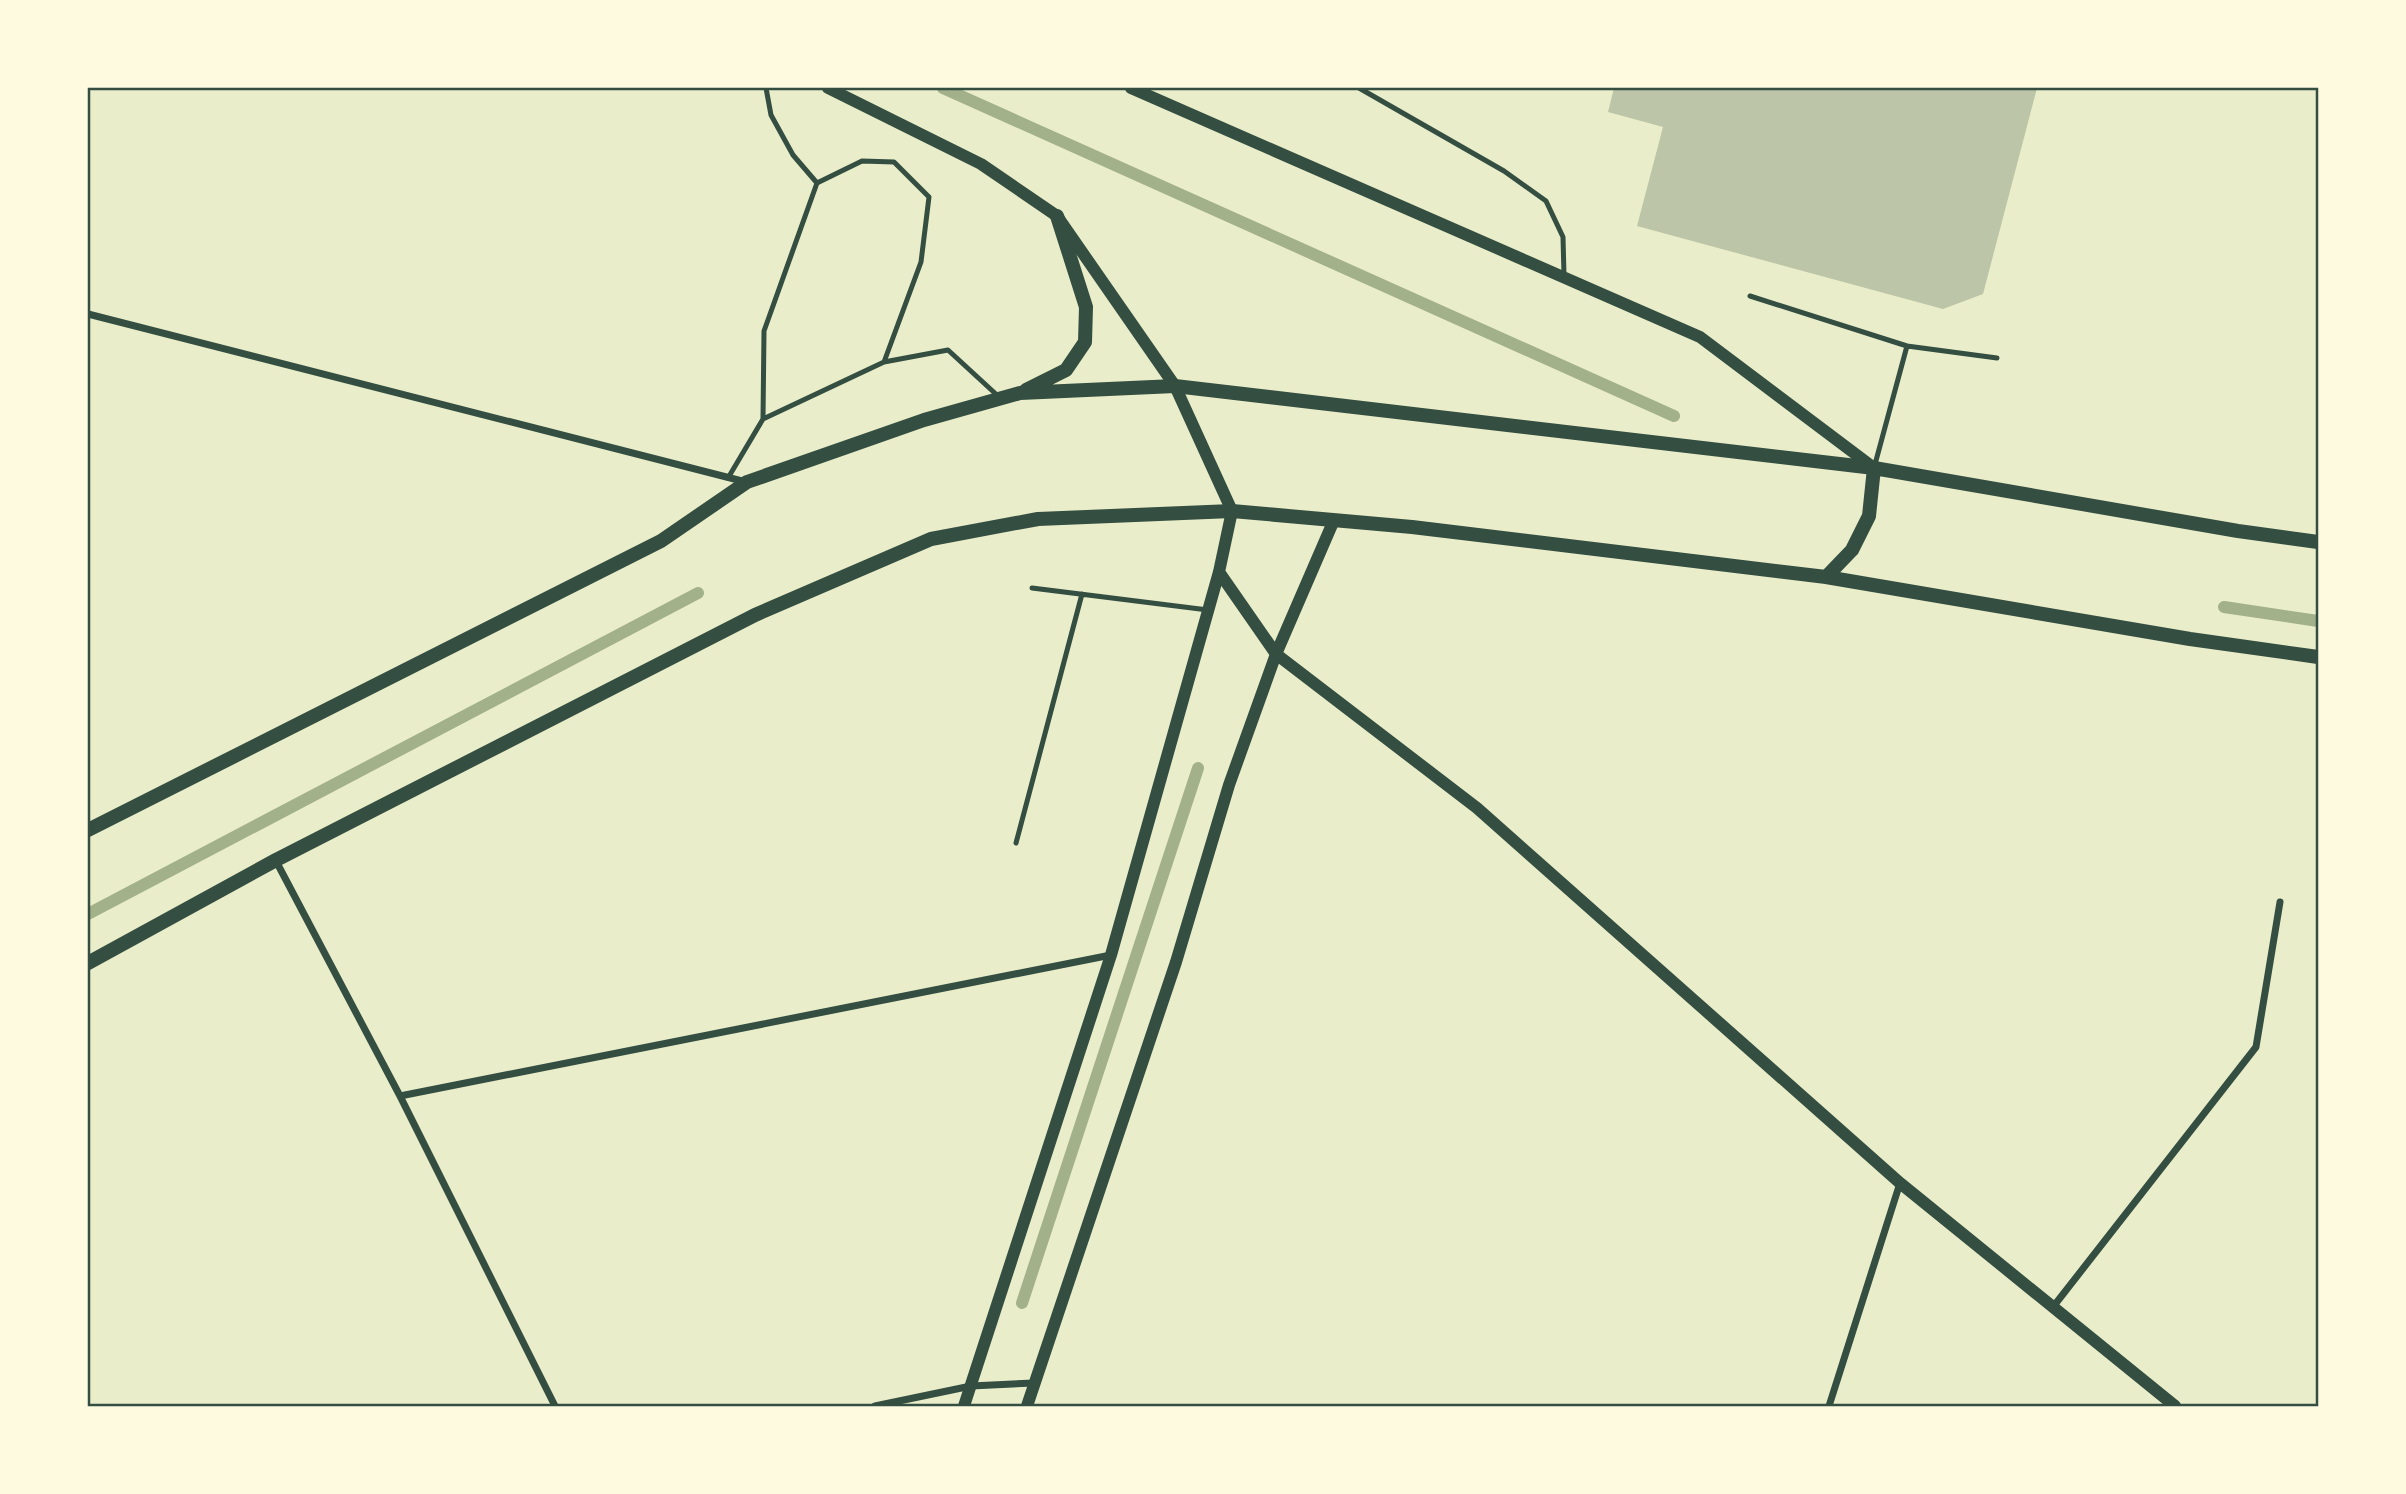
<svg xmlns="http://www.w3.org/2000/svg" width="2406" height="1494" font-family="'PT Sans Narrow',sans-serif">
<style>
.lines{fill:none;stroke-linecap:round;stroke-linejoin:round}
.stream{stroke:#a3b18a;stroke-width:12}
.building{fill:#bcc5a7}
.service{stroke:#344e41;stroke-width:5}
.minor{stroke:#344e41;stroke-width:7}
.tertiary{stroke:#344e41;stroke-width:12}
.secondary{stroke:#344e41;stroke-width:14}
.neatline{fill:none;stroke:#344e41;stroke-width:2.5}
</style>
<rect width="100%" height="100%" fill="#e9edc9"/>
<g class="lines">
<path class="stream" d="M 943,88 L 1674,416
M 2224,607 L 2318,621
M 88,914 L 698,593
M 1022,1303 L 1198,768"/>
</g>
<path class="building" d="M 1614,88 L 2037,88 L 1983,294 L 1943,309 L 1637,226 L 1663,127 L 1608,112 Z"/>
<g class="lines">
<path class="service" d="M 766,88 L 771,115 L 793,155 L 817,183
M 1359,88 L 1504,171 L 1546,201 L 1563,237 L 1564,275
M 1750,296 L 1907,346
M 763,419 L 764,331 L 817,183 L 862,161 L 894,162 L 929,197 L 921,262 L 884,362
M 1874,468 L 1907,346 L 1997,358
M 728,478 L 763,419 L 884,362 L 948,350 L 998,396
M 1032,588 L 1208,610
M 1016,843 L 1082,594"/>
<path class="minor" d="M 88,314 L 746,482
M 276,861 L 400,1096 L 555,1406
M 400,1096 L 1111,955
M 2053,1307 L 2256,1047 L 2280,902
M 875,1406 L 971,1386 L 1034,1383
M 1829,1406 L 1900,1183"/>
<path class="tertiary" d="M 828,88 L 981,164 L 1057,216 L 1175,386 L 1232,511 L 1219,572 L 1111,955 L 964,1406
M 1131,88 L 1700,337 L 1874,468
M 1219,572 L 1276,654 L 1477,808 L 1900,1183 L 2175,1406
M 1027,1406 L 1176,962 L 1229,785 L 1276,654 L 1334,520"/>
<path class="secondary" d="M 1026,390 L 1066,370 L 1085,342 L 1086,307 L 1057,216
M 1826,577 L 1852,550 L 1869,516 L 1874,468
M 88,830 L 661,541 L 747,482 L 924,420 L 1020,393 L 1175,386 L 1874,468 L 2238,531 L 2318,542
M 88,963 L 276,860 L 755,615 L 931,539 L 1038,519 L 1232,511 L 1412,527 L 1826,577 L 2190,639 L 2318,657"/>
</g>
<rect width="2406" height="1494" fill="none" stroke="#fefae0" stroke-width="178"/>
<rect x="89" y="89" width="2228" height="1316" class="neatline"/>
</svg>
